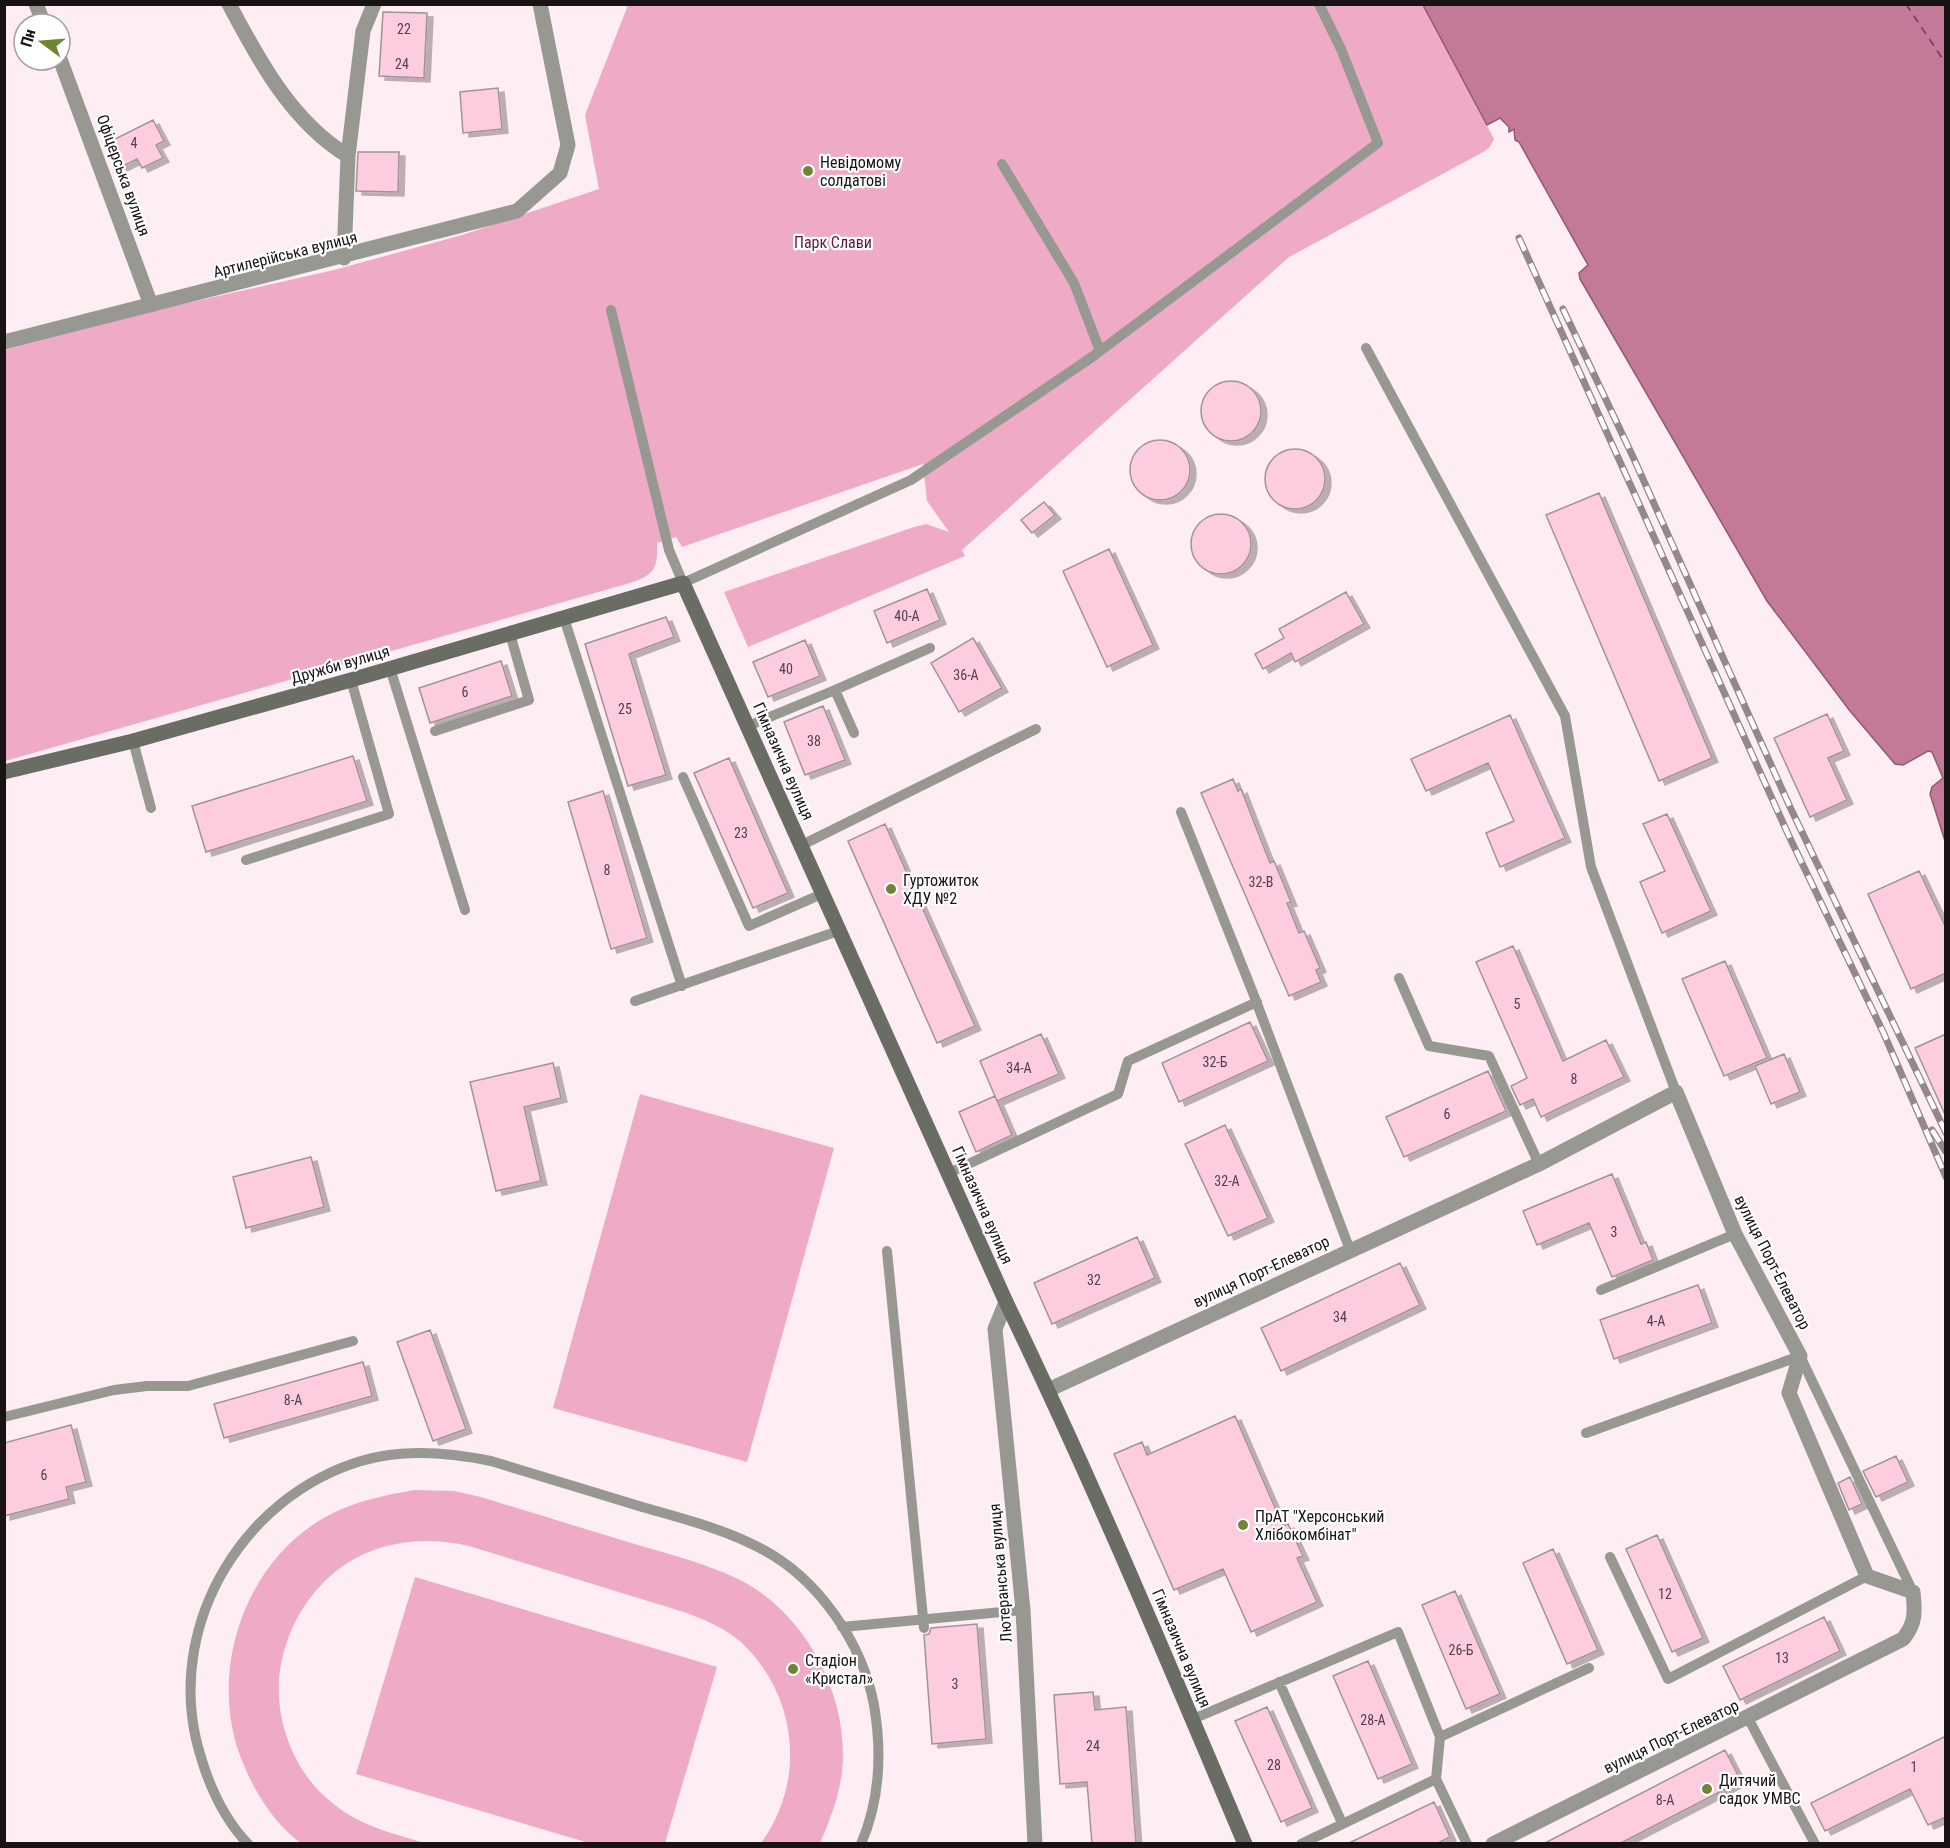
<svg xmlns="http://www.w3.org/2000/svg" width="1950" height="1848" font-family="'Roboto Condensed',sans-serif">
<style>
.green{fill:#efabc6}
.water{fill:#c37998;stroke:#905a71;stroke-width:1.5}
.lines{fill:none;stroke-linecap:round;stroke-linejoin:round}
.ferry{stroke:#872e59;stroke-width:1.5;stroke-dasharray:8 6;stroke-linecap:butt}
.building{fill:#fdccde;stroke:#a39399;stroke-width:1.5;filter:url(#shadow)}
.lane{stroke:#969891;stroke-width:10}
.street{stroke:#969891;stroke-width:15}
.secondary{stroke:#6a6d64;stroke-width:15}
.rail-casing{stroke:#94888c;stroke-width:7}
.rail{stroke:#fff;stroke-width:4.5;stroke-dasharray:14;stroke-linecap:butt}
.poi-dot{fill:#6f8434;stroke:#fff;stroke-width:2}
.labels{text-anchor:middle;stroke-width:4.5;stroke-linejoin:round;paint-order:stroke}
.number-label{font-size:14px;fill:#524148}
.poi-label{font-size:16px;fill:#191316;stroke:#fff;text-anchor:start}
.street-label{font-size:16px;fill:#191316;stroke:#fff}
.park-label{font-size:16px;fill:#6a1141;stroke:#fff}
</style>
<defs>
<filter id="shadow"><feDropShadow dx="6" dy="4" stdDeviation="0" flood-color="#0004"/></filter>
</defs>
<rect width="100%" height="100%" fill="#feedf3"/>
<path class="green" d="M 628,5 L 1424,5 L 1494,139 L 1489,148 L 1483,152 L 1289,257 L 962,550 L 965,556 L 748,647 L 724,592 L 914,527 L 926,524 L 949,532 L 927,501 L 923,464 L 682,547 L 676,537 L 657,543 C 658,568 655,575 630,583 L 5,761 L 4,350 L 152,311 L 334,270 L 462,235 L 599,189 L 585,115 Z
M 640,1094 L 834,1148 L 747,1462 L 553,1408 Z
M 414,1490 L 454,1491 L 481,1497 C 533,1513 585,1529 638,1545 C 672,1555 708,1564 740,1580 C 809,1615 853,1704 841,1779 C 837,1802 829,1822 820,1843 L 761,1843 C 806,1781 798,1698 743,1644 C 727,1629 707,1621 687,1613 L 469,1546 C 441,1540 415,1539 387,1546 C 313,1564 266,1646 282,1720 C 289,1751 305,1781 330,1801 C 357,1825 391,1833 425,1843 L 302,1844 C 275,1825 255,1793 243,1763 C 205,1673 245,1555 335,1512 C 361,1500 386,1495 414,1490 Z
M 415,1577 L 717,1667 L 665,1843 L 589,1843 L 356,1774 Z"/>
<path class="water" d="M 1423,5 L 1945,5 L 1945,841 L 1930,794 L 1932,787 L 1943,778 L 1932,752 L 1928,751 L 1903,765 L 1895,764 L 1850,711 L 1767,601 L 1580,279 L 1579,273 L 1588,265 L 1519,142 L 1515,140 L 1514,129 L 1509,132 L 1509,127 L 1500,118 L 1487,125 Z"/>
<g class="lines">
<path class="ferry" d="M 1906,4 L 1946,64"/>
</g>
<path class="building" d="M 383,12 L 427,13 L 424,78 L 379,76 Z
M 498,88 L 502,129 L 463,133 L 460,92 Z
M 153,120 L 164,141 L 156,145 L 163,158 L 142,168 L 137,159 L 121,167 L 109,142 Z
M 358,152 L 399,152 L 398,192 L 356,191 Z
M1201 411a30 30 0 1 1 60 0a30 30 0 1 1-60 0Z
M1130 470a30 30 0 1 1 60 0a30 30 0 1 1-60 0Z
M1265 479a30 30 0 1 1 60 0a30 30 0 1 1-60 0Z
M 1599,493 L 1712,758 L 1659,781 L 1546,515 Z
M 1044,502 L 1055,515 L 1032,533 L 1021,520 Z
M1191 544a30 30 0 1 1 60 0a30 30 0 1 1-60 0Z
M 1109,549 L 1153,645 L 1107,667 L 1063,571 Z
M 927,589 L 940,620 L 887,643 L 874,611 Z
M 1346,592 L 1364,624 L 1295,662 L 1291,653 L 1263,669 L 1255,654 L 1284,638 L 1279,629 Z
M 666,617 L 674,637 L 629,654 L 666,775 L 628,786 L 585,644 Z
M 973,638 L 1002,688 L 959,712 L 931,663 Z
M 805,640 L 820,676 L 768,697 L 753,662 Z
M 501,661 L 512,696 L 430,723 L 419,688 Z
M 823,706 L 845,760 L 805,775 L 784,722 Z
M 1827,714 L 1844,751 L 1828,758 L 1847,800 L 1810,817 L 1774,738 Z
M 1510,715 L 1565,838 L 1500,867 L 1486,833 L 1514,821 L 1488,763 L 1426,791 L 1411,759 Z
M 353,756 L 367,801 L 206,852 L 192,806 Z
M 729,758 L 788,893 L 753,908 L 694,773 Z
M 1233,779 L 1238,791 L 1241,789 L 1270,863 L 1274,861 L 1291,902 L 1287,903 L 1299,933 L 1304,931 L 1320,968 L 1316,970 L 1321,982 L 1289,996 L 1201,793 Z
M 603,791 L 647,938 L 611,949 L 568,802 Z
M 1667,814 L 1711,911 L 1662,933 L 1640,882 L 1665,871 L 1643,824 Z
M 885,824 L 975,1026 L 937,1043 L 848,841 Z
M 1919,871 L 1946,928 L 1946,973 L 1911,989 L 1868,894 Z
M 1513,946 L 1563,1061 L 1606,1040 L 1624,1077 L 1541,1117 L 1533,1099 L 1520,1105 L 1511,1086 L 1527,1078 L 1476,962 Z
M 1725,961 L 1767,1058 L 1724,1076 L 1682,979 Z
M 1250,1022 L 1268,1061 L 1179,1102 L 1162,1063 Z
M 1041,1034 L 1059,1074 L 997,1101 L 980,1061 Z
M 1946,1034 L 1946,1117 L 1915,1048 Z
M 1784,1054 L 1800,1092 L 1771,1104 L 1755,1066 Z
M 553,1063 L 561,1098 L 524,1107 L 541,1181 L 496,1191 L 470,1082 Z
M 1488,1071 L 1506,1111 L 1404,1157 L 1386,1117 Z
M 995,1096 L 1012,1135 L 976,1152 L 959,1112 Z
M 1225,1125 L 1268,1218 L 1228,1236 L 1185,1144 Z
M 311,1157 L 324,1207 L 246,1228 L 233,1177 Z
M 1612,1174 L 1641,1244 L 1646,1242 L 1653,1260 L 1612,1277 L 1589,1223 L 1537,1245 L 1523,1211 Z
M 1137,1237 L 1155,1278 L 1052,1324 L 1034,1283 Z
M 1400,1263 L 1420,1305 L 1281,1371 L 1261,1328 Z
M 1698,1285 L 1712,1323 L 1614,1359 L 1600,1320 Z
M 430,1330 L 466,1429 L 433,1441 L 397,1342 Z
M 363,1362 L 372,1396 L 224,1438 L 214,1404 Z
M 1235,1416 L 1283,1526 L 1288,1524 L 1303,1556 L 1297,1558 L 1317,1602 L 1251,1632 L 1223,1569 L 1174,1590 L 1114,1454 L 1142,1442 L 1147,1455 Z
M 71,1425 L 86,1482 L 66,1487 L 69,1499 L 4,1516 L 4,1443 Z
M 1896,1456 L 1908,1482 L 1876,1497 L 1863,1471 Z
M 1850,1477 L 1862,1504 L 1849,1510 L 1838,1483 Z
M 1657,1535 L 1703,1638 L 1672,1652 L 1626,1549 Z
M 1553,1549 L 1598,1650 L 1567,1664 L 1523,1563 Z
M 1455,1591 L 1500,1694 L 1466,1709 L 1422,1605 Z
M 1824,1617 L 1840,1651 L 1740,1700 L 1723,1666 Z
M 977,1624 L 986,1739 L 932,1744 L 924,1635 L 929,1634 L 931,1628 Z
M 1368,1661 L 1412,1764 L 1378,1779 L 1333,1676 Z
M 1093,1692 L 1095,1710 L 1126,1707 L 1136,1844 L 1092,1844 L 1087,1782 L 1060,1784 L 1054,1695 Z
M 1267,1707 L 1312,1808 L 1281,1822 L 1235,1721 Z
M 1946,1736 L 1946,1817 L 1928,1825 L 1910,1789 L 1825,1831 L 1811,1803 Z
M 1725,1750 L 1741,1781 L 1619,1844 L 1543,1844 Z
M 1434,1802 L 1450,1837 L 1436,1844 L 1347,1844 Z"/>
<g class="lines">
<path class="lane" d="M 1002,164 L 1074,283 L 1100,351
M 611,310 L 669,550 L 683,583 L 911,480 L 1092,357 L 1378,143 L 1341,49 L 1319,4
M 1366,348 L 1565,716 L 1591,867 L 1676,1092
M 564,618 L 682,986
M 390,668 L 465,910
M 835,690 L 930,648
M 748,726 L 835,690 L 854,733
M 435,731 L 529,700 L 510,634
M 133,741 L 151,808
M 683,777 L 749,926 L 824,893
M 1181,812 L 1253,993 L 1350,1250
M 802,845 L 1036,729
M 246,860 L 389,814 L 351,680
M 1399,978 L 1429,1046 L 1489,1056 L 1539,1164
M 635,1001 L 841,930
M 949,1173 L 1118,1094 L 1128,1061 L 1257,1002
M 887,1251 L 924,1628
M 1601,1290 L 1735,1234
M 4,1417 L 114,1390 L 147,1386 L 188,1386 L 353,1341
M 1586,1433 L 1800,1356 L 1913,1592
M 1610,1557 L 1668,1679 L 1867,1576
M 842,1627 L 1023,1610
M 1279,1682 L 1342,1823
M 1748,1718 L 1815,1844
M 1193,1719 L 1398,1632 L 1440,1737 L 1436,1779 L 1467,1844
M 1440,1737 L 1589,1668
M 248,1844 C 221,1816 205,1776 196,1739 C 169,1620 245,1496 361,1461 C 403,1448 448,1452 491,1461 C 540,1476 590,1491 639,1506 C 680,1518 722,1528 760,1548 C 818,1578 862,1642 874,1705 C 882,1752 880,1800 861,1844
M 1301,1844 L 1436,1779"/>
<path class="street" d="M 36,4 L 44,24
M 229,4 C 259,61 292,122 348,156
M 60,59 L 151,305
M 344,258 L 348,156 L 363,31 L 374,4
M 4,342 L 517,211 L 560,173 L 568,145 L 540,4
M 1006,1302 L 995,1329 L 1023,1610 L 1035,1844
M 1048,1390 L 1539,1164 L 1676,1092 L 1735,1234 L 1800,1356 L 1789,1393 L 1867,1576 L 1913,1592 C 1915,1612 1916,1623 1903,1639 L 1493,1844"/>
<path class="secondary" d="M 4,772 L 133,741 L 351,680 L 683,583 L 1006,1302 C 1092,1480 1168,1662 1245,1844"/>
<defs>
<path id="rail" d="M 1519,238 L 1788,834 L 1884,1034 L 1946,1177
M 1563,309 L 1634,459 L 1790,807 L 1946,1133
M 1932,1130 L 1946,1152"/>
</defs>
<use href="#rail" class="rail-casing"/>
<use href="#rail" class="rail"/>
</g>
<g class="poi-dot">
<circle cx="808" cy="171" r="6"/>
<circle cx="891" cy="889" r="6"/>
<circle cx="1243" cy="1525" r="6"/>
<circle cx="793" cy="1669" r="6"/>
<circle cx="1707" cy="1789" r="6"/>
</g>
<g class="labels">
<g class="number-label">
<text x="404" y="34">22</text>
<text x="402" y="69">24</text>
<text x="134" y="148">4</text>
<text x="907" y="621">40-А</text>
<text x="786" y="674">40</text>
<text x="966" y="680">36-А</text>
<text x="465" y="697">6</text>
<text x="625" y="714">25</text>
<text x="814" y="746">38</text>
<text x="741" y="838">23</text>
<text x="607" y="875">8</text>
<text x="1261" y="887">32-В</text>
<text x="1517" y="1009">5</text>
<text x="1215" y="1067">32-Б</text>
<text x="1019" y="1073">34-А</text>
<text x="1574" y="1084">8</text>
<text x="1447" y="1119">6</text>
<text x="1227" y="1186">32-А</text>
<text x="1614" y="1237">3</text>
<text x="1094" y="1285">32</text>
<text x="1340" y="1322">34</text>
<text x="1656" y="1326">4-А</text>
<text x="293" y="1405">8-А</text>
<text x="44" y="1480">6</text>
<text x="1665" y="1599">12</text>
<text x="1461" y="1655">26-Б</text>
<text x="1782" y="1663">13</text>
<text x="955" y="1689">3</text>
<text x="1373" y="1725">28-А</text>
<text x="1093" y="1751">24</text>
<text x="1274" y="1770">28</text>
<text x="1914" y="1772">1</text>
<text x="1665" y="1805">8-А</text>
</g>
<g class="poi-label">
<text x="820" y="168">Невідомому<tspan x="820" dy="18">солдатові</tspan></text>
<text x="903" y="886">Гуртожиток<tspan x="903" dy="18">ХДУ №2</tspan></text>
<text x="1255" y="1522">ПрАТ "Херсонський<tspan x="1255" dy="18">Хлібокомбінат"</tspan></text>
<text x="805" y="1666">Стадіон<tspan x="805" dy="18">«Кристал»</tspan></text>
<text x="1719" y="1786">Дитячий<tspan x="1719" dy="18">садок УМВС</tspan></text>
</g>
<g class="street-label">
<text transform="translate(124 175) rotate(70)" y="6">Офіцерська вулиця</text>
<text transform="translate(285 254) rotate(-14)" y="6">Артилерійська вулиця</text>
<text transform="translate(340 664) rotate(-16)" y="6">Дружби вулиця</text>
<text transform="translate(784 761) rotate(66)" y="6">Гімназична вулиця</text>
<text transform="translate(983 1205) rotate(66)" y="6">Гімназична вулиця</text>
<text transform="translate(1773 1262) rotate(63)" y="6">вулиця Порт-Елеватор</text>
<text transform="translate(1261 1271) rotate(-25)" y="6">вулиця Порт-Елеватор</text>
<text transform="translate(1000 1573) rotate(-95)" y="6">Лютеранська вулиця</text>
<text transform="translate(1182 1648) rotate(67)" y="6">Гімназична вулиця</text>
<text transform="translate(1671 1736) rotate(-26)" y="6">вулиця Порт-Елеватор</text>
</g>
<g class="park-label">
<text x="833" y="248">Парк Слави</text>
</g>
</g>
<rect width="1950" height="1848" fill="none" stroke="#191316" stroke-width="12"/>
<g transform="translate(42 42) rotate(286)"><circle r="28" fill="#ffffff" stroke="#a3a1a2" stroke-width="1.5"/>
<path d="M0-4.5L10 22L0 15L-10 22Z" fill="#6f8434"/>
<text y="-9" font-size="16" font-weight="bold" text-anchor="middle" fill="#191316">Пн</text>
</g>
</svg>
